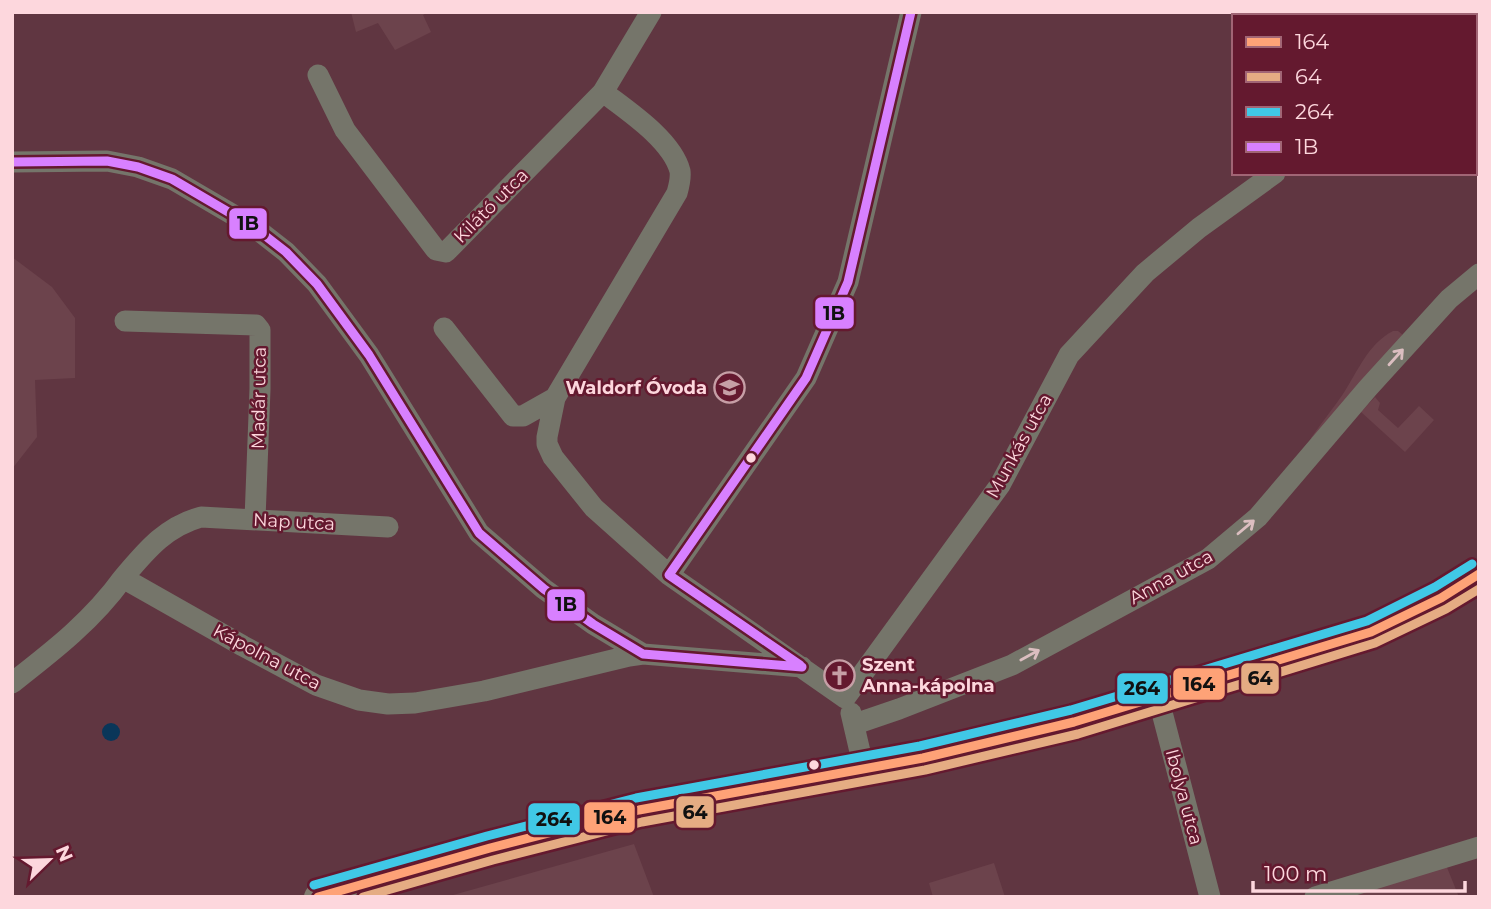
<svg xmlns="http://www.w3.org/2000/svg" width="1491" height="909" font-family="Montserrat,sans-serif">
<style>
.green{fill:#6c434c}
.water{fill:#0a3659}
.lines{fill:none;stroke-linecap:round;stroke-linejoin:round}
.minor{stroke:#75756a;stroke-width:21}
.major{stroke:#817c6f;stroke-width:26}
.bus-1-casing{stroke:#64192f;stroke-width:14}
.bus-2-casing{stroke:#64192f;stroke-width:14}
.bus-3-casing{stroke:#64192f;stroke-width:14}
.bus-4-casing{stroke:#64192f;stroke-width:14}
.bus-1{stroke:#fea277;stroke-width:9}
.bus-2{stroke:#e5ac83;stroke-width:9}
.bus-3{stroke:#40c8e6;stroke-width:9}
.bus-4{stroke:#d880ff;stroke-width:9}
.oneway{stroke:#dbbec0}
.bus-dot{fill:#fdd7dd;stroke:#64192f;stroke-width:2.5}
.labels{text-anchor:middle;stroke-width:5;stroke-linejoin:round;paint-order:stroke}
.street-label{font-size:18px;fill:#fdd7dd;stroke:#64192f}
.poi-label{font-size:18px;font-weight:bold;fill:#fdd7dd;stroke:#64192f;text-anchor:end}
.line-badge{stroke:#64192f;stroke-width:2.5}
.pale-badge-label{font-size:19px;text-anchor:middle;font-weight:bold;fill:#111}
</style>
<rect width="100%" height="100%" fill="#603641"/>
<path class="green" d="M 351,12 L 428,12 L 423,15 L 431,32 L 395,50 L 378,23 L 356,32 Z
M 12,257 L 52,287 L 75,318 L 75,378 L 35,380 L 37,437 L 12,469 Z
M 1393,331 L 1398,331 L 1403,335 L 1315,439 L 1311,438 C 1321,423 1333,409 1343,394 C 1358,371 1368,344 1393,331 Z
M 1375,397 L 1380,403 L 1378,410 L 1398,428 L 1419,406 L 1434,420 L 1405,452 L 1361,412 Z
M 634,844 L 654,897 L 446,897 Z
M 994,863 L 1005,897 L 933,897 L 929,883 Z
M 1446,865 L 1459,897 L 1342,897 Z"/>
<path class="water" d="M102 732a9 9 0 1 1 18 0a9 9 0 1 1-18 0Z"/>
<g class="lines">
<path class="minor" d="M 1381,12 L 1382,16
M 1475,30 L 1479,29
M 318,75 L 345,130 L 436,250 L 446,252 L 603,92 L 651,12
M 603,92 C 628,111 672,140 680,171 C 681,178 679,186 677,193 L 555,398 L 547,437 L 547,444 L 553,457 L 594,508 L 669,575 L 845,698
M 1475,99 L 1479,99
M 12,162 L 107,161 L 138,167 L 172,179 L 254,227 L 286,252 L 317,284 L 369,355 L 479,533 L 544,589 L 593,624 L 643,654 L 802,667
M 125,321 L 256,325 L 260,330 L 260,389 L 255,519
M 444,328 L 513,416 L 523,416 L 555,398
M 388,527 L 201,517 C 165,527 146,551 123,578 L 243,646 L 316,685 L 359,700 L 388,704 L 415,703 L 484,691 L 629,656 L 643,654
M 669,575 L 806,378 L 848,282 L 911,12
M 12,683 C 53,651 92,621 123,578
M 1158,697 L 1210,897
M 845,698 L 1000,485 L 1069,355 L 1145,273 L 1199,228 L 1275,173
M 851,713 L 864,769
M 855,724 L 899,709 L 1012,665 L 1208,559 L 1258,517 L 1368,388 L 1449,299 L 1479,274
M 1315,897 L 1479,847"/>
<path class="major" d="M 317,897 L 490,848 L 639,810 L 923,758 L 1074,722 L 1371,632 L 1441,598 L 1479,574"/>
<defs>
<path id="bus-1" d="M 318,897 L 490,848 L 639,810 L 923,758 L 1074,722 L 1371,632 L 1441,598 L 1479,574"/>
<path id="bus-2" d="M 363,897 L 493,860 L 642,822 L 925,770 L 1078,734 L 1375,643 L 1446,609 L 1479,589"/>
<path id="bus-3" d="M 314,885 L 487,836 L 636,798 L 920,746 L 1071,710 L 1367,621 L 1435,587 L 1472,564"/>
<path id="bus-4" d="M 12,162 L 107,161 L 138,167 L 172,179 L 254,227 L 286,252 L 317,284 L 369,355 L 479,533 L 544,589 L 593,624 L 643,654 L 802,667
M 669,575 L 806,378 L 848,282 L 911,12
M 669,575 L 800,665"/>
</defs>
<use href="#bus-1" class="bus-1-casing"/>
<use href="#bus-2" class="bus-2-casing"/>
<use href="#bus-3" class="bus-3-casing"/>
<use href="#bus-4" class="bus-4-casing"/>
<use href="#bus-1" class="bus-1"/>
<use href="#bus-2" class="bus-2"/>
<use href="#bus-3" class="bus-3"/>
<use href="#bus-4" class="bus-4"/>
</g>
<defs><path id="oneway-shaft" d="M-6 0H5M1.5-3L5.5 0L1.5 3" fill="none" stroke-width="1.6" stroke-linecap="round" stroke-linejoin="round" transform="scale(1.75)"/></defs>
<g class="oneway">
<use href="#oneway-shaft" transform="translate(1396 357) rotate(-48)"/>
<use href="#oneway-shaft" transform="translate(1246 527) rotate(-40)"/>
<use href="#oneway-shaft" transform="translate(1030 655) rotate(-29)"/>
</g>
<defs>
<symbol id="school-ring" viewBox="-11 -11 22 22"><circle r="9.5" fill="#64192f" stroke="#c69fa6" stroke-width="1.5"/><path d="M0-5L7-2L0 1L-7-2ZM-4 1L0 2.5L4 1V4Q0 6-4 4Z" fill="#c69fa6"/></symbol>
<symbol id="church-ring" viewBox="-11 -11 22 22"><circle r="9.5" fill="#64192f" stroke="#c69fa6" stroke-width="1.5"/><path d="M-1.2-6h2.4v3.5h3.3v2.4h-3.3V6h-2.4V-.1h-3.3v-2.4h3.3Z" fill="#c69fa6"/></symbol>
</defs>
<g fill-rule="evenodd">
<use href="#school-ring" x="712" y="370" width="35" height="35"/>
<use href="#church-ring" x="822" y="658" width="35" height="35"/>
</g>
<g class="bus-dot">
<circle cx="751" cy="458" r="6"/>
<circle cx="814" cy="765" r="6"/>
</g>
<g class="labels">
<g class="street-label">
<text transform="translate(491 206) rotate(-45)" y="6">Kilátó utca</text>
<text transform="translate(259 398) rotate(-89)" y="6">Madár utca</text>
<text transform="translate(1019 446) rotate(-61)" y="6">Munkás utca</text>
<text transform="translate(294 522) rotate(3)" y="6">Nap utca</text>
<text transform="translate(1171 577) rotate(-29)" y="6">Anna utca</text>
<text transform="translate(267 657) rotate(28)" y="6">Kápolna utca</text>
<text transform="translate(1184 797) rotate(75)" y="6">Ibolya utca</text>
</g>
<g class="poi-label">
<text x="707" y="394">Waldorf Óvoda</text>
<text x="862" y="671" text-anchor="start">Szent<tspan x="862" dy="21">Anna-kápolna</tspan></text>
</g>
</g>
<g class="line-badge">
<rect x="228" y="207" width="40" height="33" rx="7" fill="#d880ff"/>
<rect x="814" y="296" width="41" height="34" rx="7" fill="#d880ff"/>
<rect x="546" y="588" width="40" height="34" rx="7" fill="#d880ff"/>
<rect x="1240" y="662" width="40" height="33" rx="7" fill="#e5ac83"/>
<rect x="1172" y="667" width="54" height="34" rx="7" fill="#fea277"/>
<rect x="1116" y="672" width="53" height="33" rx="7" fill="#40c8e6"/>
<rect x="675" y="795" width="40" height="34" rx="7" fill="#e5ac83"/>
<rect x="583" y="801" width="53" height="33" rx="7" fill="#fea277"/>
<rect x="527" y="802" width="54" height="34" rx="7" fill="#40c8e6"/>
</g>
<g class="pale-badge-label">
<text x="248" y="230">1B</text>
<text x="834" y="320">1B</text>
<text x="566" y="611">1B</text>
<text x="1260" y="685">64</text>
<text x="1199" y="691">164</text>
<text x="1142" y="695">264</text>
<text x="695" y="819">64</text>
<text x="610" y="824">164</text>
<text x="554" y="826">264</text>
</g>
<rect width="1491" height="909" fill="none" stroke="#fdd7dd" stroke-width="28"/>
<rect x="1232" y="14" width="245" height="161" fill="#64192f" stroke="#a16575" stroke-width="2"/>
<rect x="1246" y="37" width="35" height="10" fill="#fea277" stroke="#a16575" stroke-width="2"/>
<text x="1295" y="49" font-size="21" fill="#fdd7dd">164</text>
<rect x="1246" y="72" width="35" height="10" fill="#e5ac83" stroke="#a16575" stroke-width="2"/>
<text x="1295" y="84" font-size="21" fill="#fdd7dd">64</text>
<rect x="1246" y="107" width="35" height="10" fill="#40c8e6" stroke="#a16575" stroke-width="2"/>
<text x="1295" y="119" font-size="21" fill="#fdd7dd">264</text>
<rect x="1246" y="142" width="35" height="10" fill="#d880ff" stroke="#a16575" stroke-width="2"/>
<text x="1295" y="154" font-size="21" fill="#fdd7dd">1B</text>
<g transform="translate(49 860) rotate(67)" stroke="#64192f" stroke-width="5" paint-order="stroke">
<path d="M0-5L12 26L0 18L-12 26Z" fill="#fdd7dd"/>
<text y="-10" font-size="19" font-weight="bold" text-anchor="middle" fill="#fdd7dd">N</text>
</g>
<path d="M1253 881v10h212v-10" fill="none" stroke="#fdd7dd" stroke-width="3.5"/>
<text x="1264" y="881" font-size="21" fill="#fdd7dd" stroke="#64192f" stroke-width="5" paint-order="stroke">100 m</text>
</svg>
